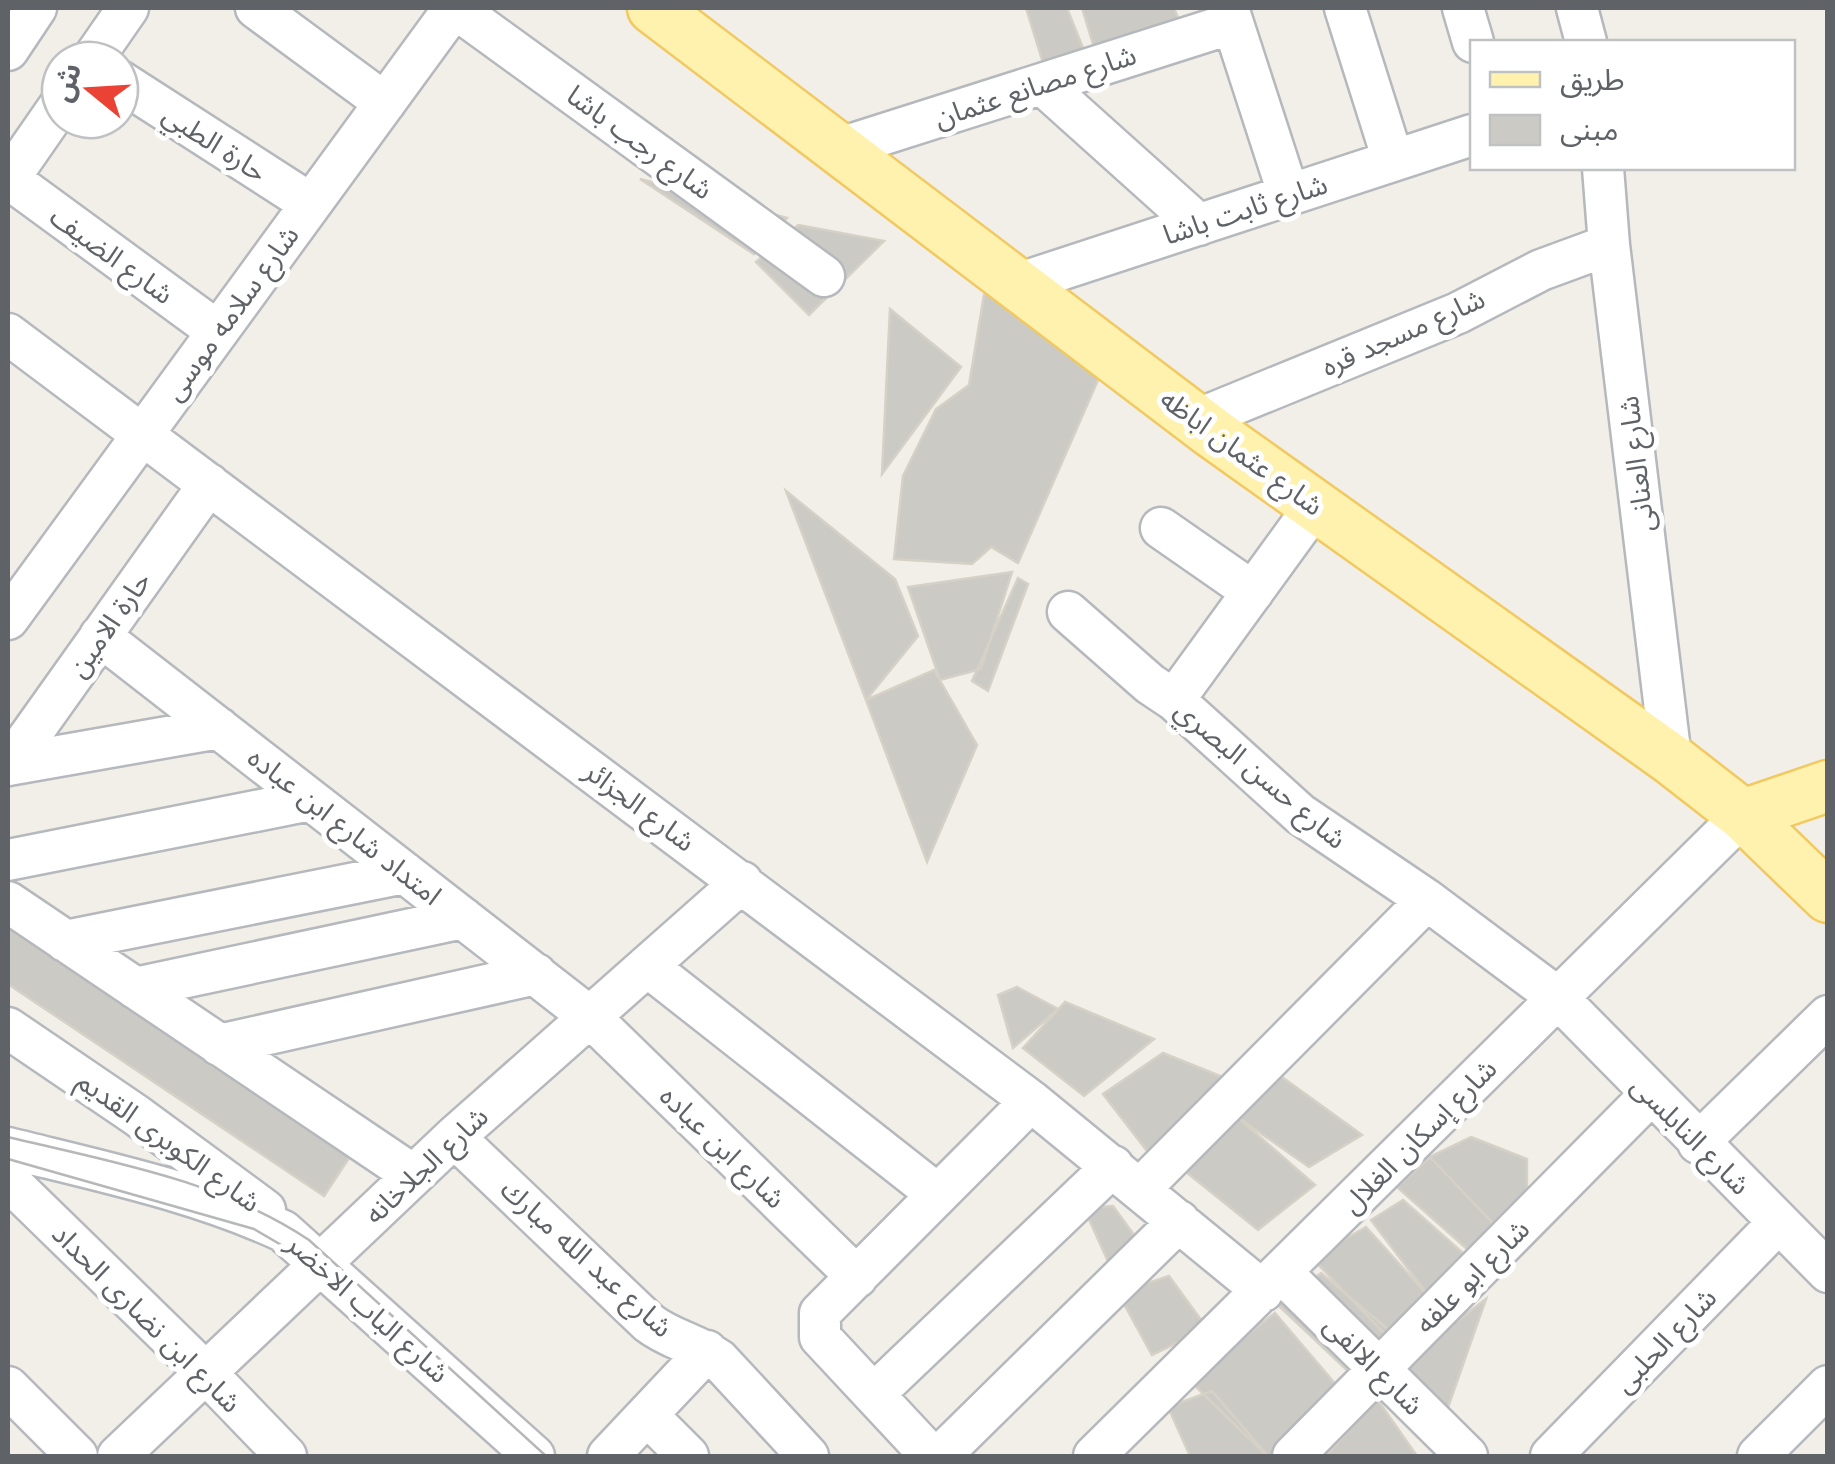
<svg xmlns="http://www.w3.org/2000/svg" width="1835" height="1464" font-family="Inter,'Noto Sans Arabic',sans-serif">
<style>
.building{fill:#cccac5;stroke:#d6d1c6;stroke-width:2.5}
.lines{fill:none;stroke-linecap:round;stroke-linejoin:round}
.minor-casing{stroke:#b5b8bc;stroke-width:45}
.major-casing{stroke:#f2c960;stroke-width:55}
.minor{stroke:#fff;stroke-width:40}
.major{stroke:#fff2af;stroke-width:50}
.tram{stroke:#b6b7b8;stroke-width:2.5}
.labels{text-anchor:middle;stroke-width:10;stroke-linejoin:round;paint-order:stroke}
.street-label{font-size:28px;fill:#5f6368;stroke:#fff}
</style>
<rect width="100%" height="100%" fill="#f1efe8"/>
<path class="building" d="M 1026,8 L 1067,8 L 1087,58 L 1044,66 Z
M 1082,8 L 1174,8 L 1181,25 L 1097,57 Z
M 640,179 L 787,218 L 754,254 Z
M 798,225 L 884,241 L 809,315 L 756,262 Z
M 1017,284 L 1105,364 L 1018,563 L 991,547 L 972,564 L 894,559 L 903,476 L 936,409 L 969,385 L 984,295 Z
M 890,309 L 961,367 L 882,474 Z
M 786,491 L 895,579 L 918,636 L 866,700 Z
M 1012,572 L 981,669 L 940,680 L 908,587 Z
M 1018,578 L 1028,584 L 988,691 L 972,681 Z
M 934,670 L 977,745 L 927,862 L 866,700 Z
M 8,925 L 351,1155 L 324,1196 L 8,984 Z
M 1017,987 L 1058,1009 L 1013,1048 L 998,995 Z
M 1065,1002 L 1154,1039 L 1084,1096 L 1023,1048 Z
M 1163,1053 L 1230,1080 L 1154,1160 L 1103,1094 Z
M 1275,1072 L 1362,1135 L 1309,1167 L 1236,1116 Z
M 1236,1116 L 1315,1185 L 1258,1230 L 1170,1159 Z
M 1471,1137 L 1527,1159 L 1527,1193 L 1502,1233 L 1430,1157 Z
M 1430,1157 L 1502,1233 L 1484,1264 L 1397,1187 Z
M 1403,1200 L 1472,1261 L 1431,1299 L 1371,1220 Z
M 1113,1206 L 1142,1246 L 1110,1266 L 1084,1208 Z
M 1366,1227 L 1431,1299 L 1399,1349 L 1312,1258 Z
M 1321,1273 L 1390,1331 L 1352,1375 L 1278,1305 Z
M 1169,1276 L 1207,1328 L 1152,1355 L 1118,1293 Z
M 1486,1299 L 1444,1419 L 1402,1363 Z
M 1275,1313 L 1349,1400 L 1279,1456 L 1267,1456 L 1189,1380 Z
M 1212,1391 L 1268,1456 L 1190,1456 L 1168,1407 Z
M 1377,1399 L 1417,1456 L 1326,1456 Z"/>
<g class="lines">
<defs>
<path id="minor" d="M 256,8 L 385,103
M 455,8 L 824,276
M 1228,8 L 1289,196
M 1345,8 L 1393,160
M 1463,8 L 1473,42
M 1577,8 L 1586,42
M 8,50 L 36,8
M 92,60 L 128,8
M 120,81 L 311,204
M 1042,84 L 1199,225
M 837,149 L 1233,23
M 1603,168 L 1609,245 L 1671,759
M 8,178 L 217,331
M 8,180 L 60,105
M 1017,284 L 1472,135
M 8,334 L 1031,1101 L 1263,1291
M 1196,420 L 1458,313 L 1541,270 L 1609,245
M 1161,528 L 1253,592
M 1068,612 L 1150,684 L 1174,700 L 1300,814 L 1427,900 L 1557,997 L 1828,1272
M 8,619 L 454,8
M 100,636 L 590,1017 L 857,1277
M 1174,700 L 1315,506
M 8,765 L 219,728
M 9,765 L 209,484
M 8,860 L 311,800
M 8,902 L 413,1175
M 65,941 L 405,873
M 647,966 L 937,1194
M 135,988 L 463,918
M 8,1028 L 136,1115 L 265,1210
M 219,1045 L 536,974
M 454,1137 L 649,1323 C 671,1340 697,1344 719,1360 L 808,1456
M 1698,1143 L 1828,1016
M 8,1148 C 100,1171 196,1191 283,1231 L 534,1456
M 8,1180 L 206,1373 L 286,1456
M 1140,1189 L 1427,900
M 1282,1273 L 1467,1456
M 8,1387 L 77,1456
M 874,1394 L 1113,1166
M 647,1415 L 688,1456
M 118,1456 L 454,1137 L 742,882
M 608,1456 L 707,1351
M 931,1456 L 820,1337 L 820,1313 L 1031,1101
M 940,1456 L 1179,1221
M 1094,1456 L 1743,815
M 1293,1456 L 1650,1095
M 1551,1456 L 1778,1223
M 1758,1456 L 1828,1386"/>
<path id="major" d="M 653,8 L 1213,433 L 1671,759 L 1743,815 L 1828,897
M 1743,815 L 1828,786"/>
</defs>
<use href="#minor" class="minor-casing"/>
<use href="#major" class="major-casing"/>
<use href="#minor" class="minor"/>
<use href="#major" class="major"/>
<path class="tram" d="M 8,1137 C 112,1162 219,1180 309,1240 L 546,1456
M 8,1159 L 254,1229 L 319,1267 L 332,1280"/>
</g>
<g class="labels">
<g class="street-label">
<text transform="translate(1035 86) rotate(-18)" y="10">شارع مصانع عثمان</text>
<text transform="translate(640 142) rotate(36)" y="10">شارع رجب باشا</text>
<text transform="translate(215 143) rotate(33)" y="10">حارة الطبي</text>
<text transform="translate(1245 209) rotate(-18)" y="10">شارع ثابت باشا</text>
<text transform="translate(112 255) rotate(36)" y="10">شارع الضيف</text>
<text transform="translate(231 313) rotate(-54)" y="10">شارع سلامه موسى</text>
<text transform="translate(1403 332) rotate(-24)" y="10">شارع مسجد قره</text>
<text transform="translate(1242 452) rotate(36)" y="10">شارع عثمان اباظه</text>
<text transform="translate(1636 464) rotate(-97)" y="10">شارع العنانى</text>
<text transform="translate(109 624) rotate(-55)" y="10">حارة الامين</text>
<text transform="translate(1261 774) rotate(40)" y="10">شارع حسن البصري</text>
<text transform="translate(640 806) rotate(37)" y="10">شارع الجزائر</text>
<text transform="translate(345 826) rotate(38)" y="10">امتداد شارع ابن عباده</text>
<text transform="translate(1691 1135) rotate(45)" y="10">شارع النابلسى</text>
<text transform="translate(1419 1136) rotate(-45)" y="10">شارع إسكان الغلال</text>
<text transform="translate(169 1141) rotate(36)" y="10">شارع الكوبرى القديم</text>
<text transform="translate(723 1147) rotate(44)" y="10">شارع ابن عباده</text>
<text transform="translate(426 1165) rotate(-43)" y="10">شارع الجلاخانه</text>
<text transform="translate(587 1258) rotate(42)" y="10">شارع عبد الله مبارك</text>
<text transform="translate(1472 1276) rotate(-45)" y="10">شارع ابو علفه</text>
<text transform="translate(368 1308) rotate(42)" y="10">شارع الباب الاخضر</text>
<text transform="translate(147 1318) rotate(45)" y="10">شارع ابن نضارى الحداد</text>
<text transform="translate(1665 1340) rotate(-46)" y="10">شارع الحلبى</text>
<text transform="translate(1374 1365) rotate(45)" y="10">شارع الالفى</text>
</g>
</g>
<rect width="1835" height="1464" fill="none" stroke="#5f6368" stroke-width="20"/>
<rect x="1470" y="40" width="325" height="130" fill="#ffffff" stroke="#bfc1c3" stroke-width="2.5"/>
<rect x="1490" y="72" width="50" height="15" fill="#fff2af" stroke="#bfc1c3" stroke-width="2.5"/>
<text x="1560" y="90" font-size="30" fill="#5f6368">طريق</text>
<rect x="1490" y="115" width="50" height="30" fill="#cccac5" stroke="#bfc1c3" stroke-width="2.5"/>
<text x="1560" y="140" font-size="30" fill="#5f6368">مبنى</text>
<g transform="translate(90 90) rotate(288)"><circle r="48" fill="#ffffff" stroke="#bfc1c3" stroke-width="2.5"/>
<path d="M0-8L18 38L0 25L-18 38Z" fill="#ea4335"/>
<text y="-15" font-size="28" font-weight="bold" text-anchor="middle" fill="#5f6368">ش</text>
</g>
</svg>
